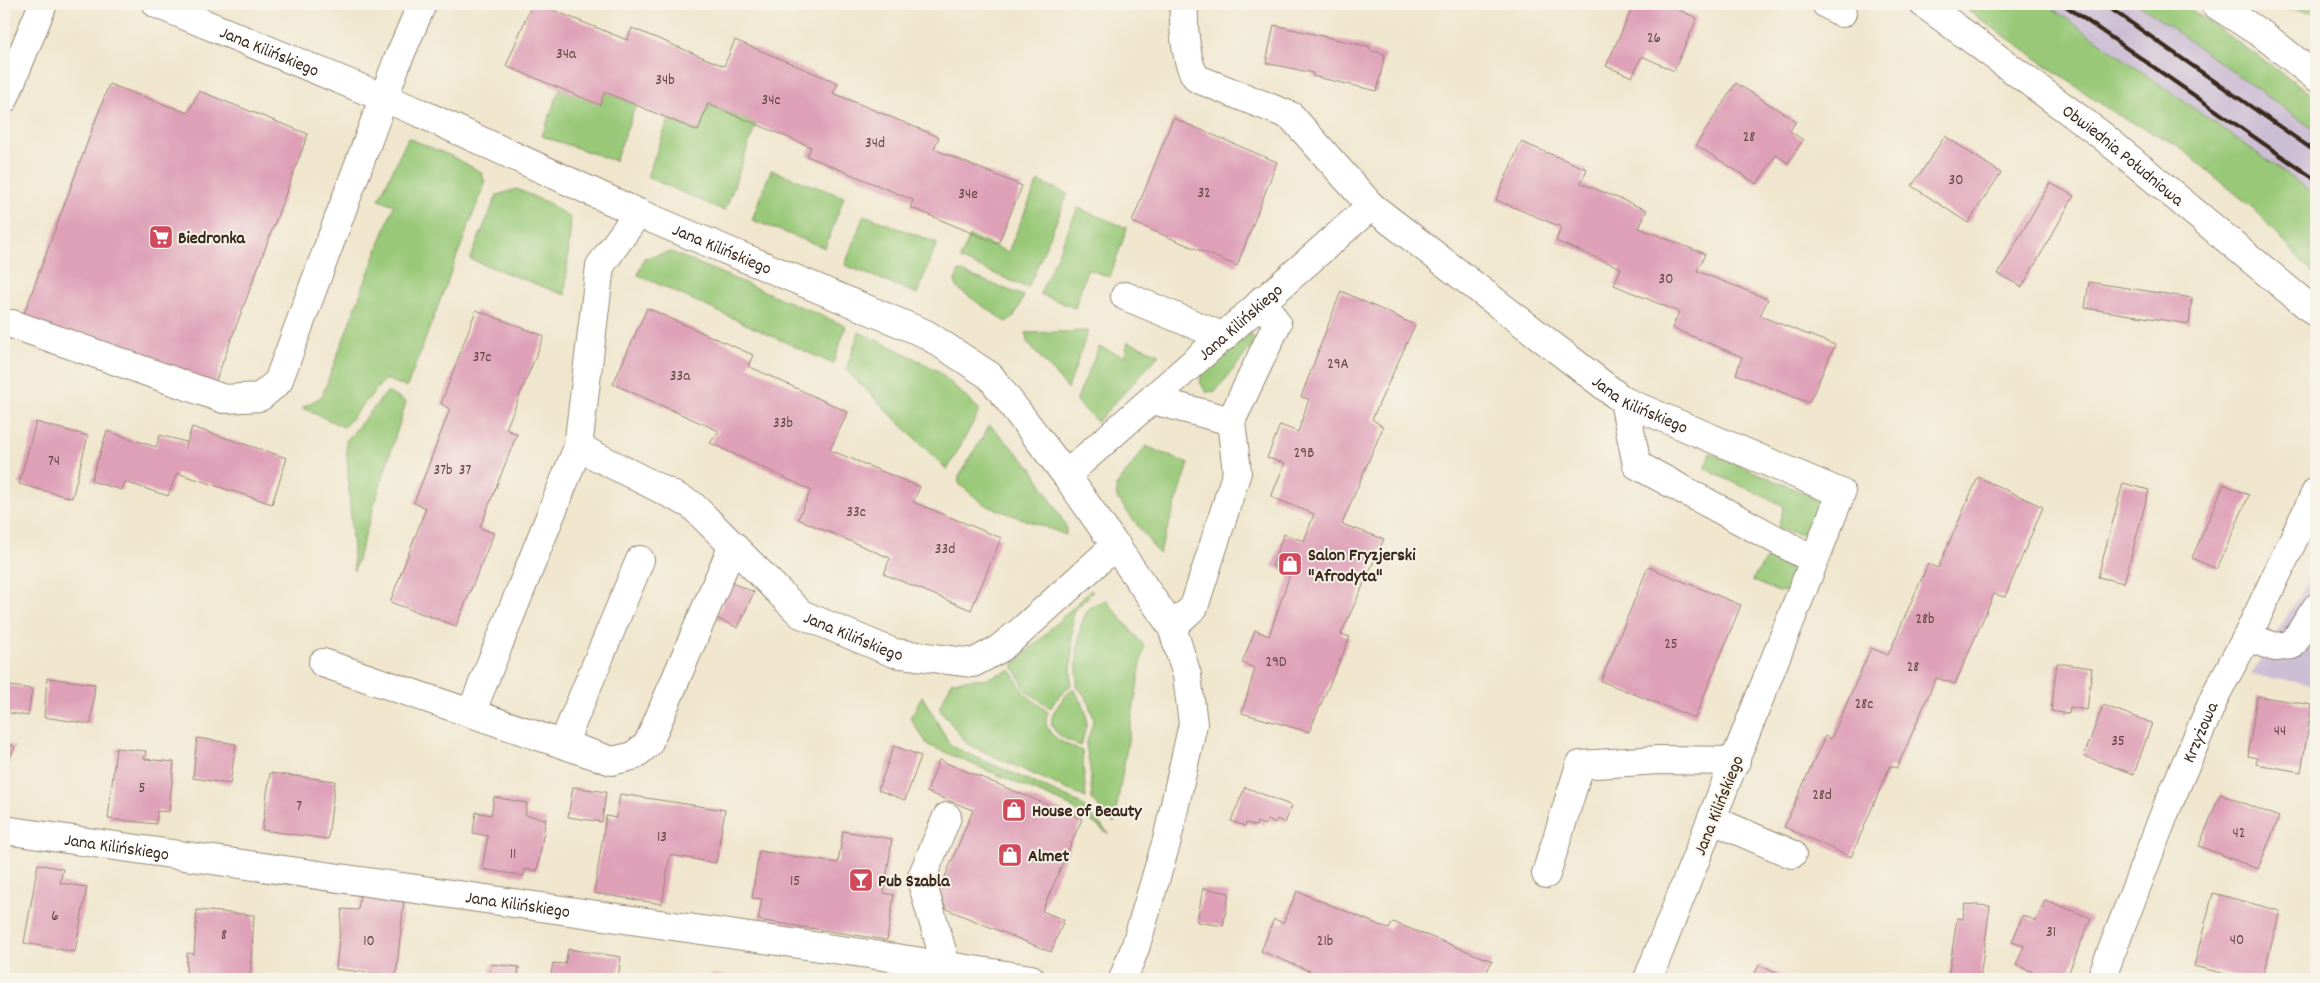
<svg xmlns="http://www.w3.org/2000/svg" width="2320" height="983" font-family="Dekko,sans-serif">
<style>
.industrial{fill:#ccbed4}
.green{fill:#99c978;stroke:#6a7a4b}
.building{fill:#dea0b7}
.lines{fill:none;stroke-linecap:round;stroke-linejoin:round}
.minor-casing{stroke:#968876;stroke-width:30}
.major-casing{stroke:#968876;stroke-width:30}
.minor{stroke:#fff;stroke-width:28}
.major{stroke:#fff;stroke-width:28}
.rail{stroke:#3b2a1e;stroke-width:4}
.labels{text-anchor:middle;stroke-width:4;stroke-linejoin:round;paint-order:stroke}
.number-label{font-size:15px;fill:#644844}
.street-label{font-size:18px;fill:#3b2a1e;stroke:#f7f3e8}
.poi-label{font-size:18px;font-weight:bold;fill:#3b2a1e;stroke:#f7f3e8;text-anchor:start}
</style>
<rect width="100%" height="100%" fill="#f7f3e8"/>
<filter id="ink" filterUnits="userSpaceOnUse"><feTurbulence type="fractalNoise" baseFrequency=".02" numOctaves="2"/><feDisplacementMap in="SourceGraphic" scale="10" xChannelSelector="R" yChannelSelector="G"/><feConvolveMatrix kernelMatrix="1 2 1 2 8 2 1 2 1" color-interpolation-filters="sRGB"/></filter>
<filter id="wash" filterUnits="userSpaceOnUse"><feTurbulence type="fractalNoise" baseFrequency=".0096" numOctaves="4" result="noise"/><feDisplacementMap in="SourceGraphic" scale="20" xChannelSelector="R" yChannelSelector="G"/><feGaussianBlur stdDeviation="1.12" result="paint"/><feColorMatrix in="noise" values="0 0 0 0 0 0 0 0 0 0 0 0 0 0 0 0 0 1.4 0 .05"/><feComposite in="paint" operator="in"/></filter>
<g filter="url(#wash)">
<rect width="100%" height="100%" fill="#f0e6cd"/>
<path class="industrial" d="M 2046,4 L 2138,4 L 2316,131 L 2316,195 Z
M 2316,568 L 2316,685 L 2251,675 Z"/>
<path class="green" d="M 1959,4 L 2046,4 L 2316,195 L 2316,277 L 2254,209 L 2177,145 L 2114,113 Z
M 2138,4 L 2183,4 L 2316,97 L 2316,131 Z
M 2267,4 L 2316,4 L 2316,12 L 2273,8 Z
M 560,88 L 605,92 L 636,105 L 615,161 L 542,136 Z
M 708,104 L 756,124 L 725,211 L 647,177 L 669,119 L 697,131 Z
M 408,138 L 451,156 L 481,172 L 485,183 L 407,387 L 385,379 L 344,427 L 302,408 L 322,396 L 394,205 L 379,199 Z
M 771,170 L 844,197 L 825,248 L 752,220 Z
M 1038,181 L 1068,194 L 1028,288 L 960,259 L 970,236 L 1008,252 Z
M 517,189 L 550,204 L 571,219 L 565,295 L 470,259 L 497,195 Z
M 1078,208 L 1127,228 L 1110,277 L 1087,269 L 1075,308 L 1040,294 Z
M 864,215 L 937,243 L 917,294 L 845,265 Z
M 671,252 L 846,326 L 833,364 L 638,275 L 644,258 Z
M 959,271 L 1024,296 L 1014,317 L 1006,322 L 957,288 L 955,281 Z
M 1088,331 L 1068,389 L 1027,342 L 1026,333 Z
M 1248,331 L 1256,341 L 1216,391 L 1206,392 L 1200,383 L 1202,371 Z
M 859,332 L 903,352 L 938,371 L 980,410 L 947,470 L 846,370 Z
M 1128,342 L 1160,354 L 1097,422 L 1076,401 L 1099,347 L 1124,356 Z
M 387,392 L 406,402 L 354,571 L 346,441 Z
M 990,425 L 1032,468 L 1066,526 L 1066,535 L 985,505 L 959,484 L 959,476 Z
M 1146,446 L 1189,464 L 1159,554 L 1117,498 L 1116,486 Z
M 1710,453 L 1813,497 L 1820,505 L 1808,537 L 1778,528 L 1784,506 L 1705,469 Z
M 1768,556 L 1796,568 L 1786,591 L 1778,592 L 1752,580 Z
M 1091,590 L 1093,592 L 1073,612 L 1071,685 L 1054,702 L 1051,708 L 1026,691 L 1013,665 Z
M 1106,600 L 1144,646 L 1114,823 L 1092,800 L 1090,768 L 1086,745 L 1094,719 L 1087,699 L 1077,686 C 1077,666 1075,619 1092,606 C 1095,603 1102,602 1106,600 Z
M 1011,670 L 1024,693 L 1048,712 C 1038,734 1066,744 1082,751 L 1086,798 L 967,744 L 939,708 L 952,681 L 987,678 Z
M 1073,688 C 1090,715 1089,716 1081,746 C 1039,730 1047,716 1073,688 Z
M 922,696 L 951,746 L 1080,803 L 1109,834 L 1068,805 L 928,745 L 910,718 Z"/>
<g id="blocks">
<path class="building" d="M 532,4 L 538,4 L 627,40 L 632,28 L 724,66 L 735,40 L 838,83 L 833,93 L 939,137 L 934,149 L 1022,186 L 998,244 L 910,207 L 913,200 L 807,156 L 811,147 L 708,104 L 698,131 L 605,92 L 600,105 L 506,66 Z
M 1634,4 L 1666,4 L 1697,18 L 1674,71 L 1642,56 L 1632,77 L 1606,66 Z
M 1274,25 L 1370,47 L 1369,50 L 1385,54 L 1377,91 L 1312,76 L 1313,73 L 1266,63 Z
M 1736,83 L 1796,121 L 1790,131 L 1803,140 L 1788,163 L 1776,155 L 1757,184 L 1696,145 Z
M 109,84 L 188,113 L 199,91 L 308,134 L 213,388 L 22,319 Z
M 1173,118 L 1277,162 L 1237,266 L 1132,222 Z
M 1945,136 L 2001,173 L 1968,223 L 1912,186 Z
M 1521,142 L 1587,169 L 1581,183 L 1647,210 L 1639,228 L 1705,254 L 1697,271 L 1768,299 L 1760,316 L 1835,345 L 1809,403 L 1736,374 L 1742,357 L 1672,328 L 1679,312 L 1614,285 L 1621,268 L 1556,241 L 1561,227 L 1496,200 Z
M 2050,183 L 2074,196 L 2022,287 L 1998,274 Z
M 2089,282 L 2192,298 L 2189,324 L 2085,308 Z
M 1341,291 L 1415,325 L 1372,419 L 1383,427 L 1342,524 L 1384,539 L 1341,634 L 1350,637 L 1309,732 L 1242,713 L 1255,668 L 1242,663 L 1255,630 L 1269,636 L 1290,574 L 1272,566 L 1284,534 L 1304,541 L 1314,514 L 1271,497 L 1285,463 L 1267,458 L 1280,425 L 1298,432 L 1309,399 L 1301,397 Z
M 647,308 L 753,355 L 748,366 L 848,412 L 830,450 L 920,487 L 913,502 L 1001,538 L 971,610 L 884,574 L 890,558 L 798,519 L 811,490 L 710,443 L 719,431 L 613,384 Z
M 476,310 L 544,336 L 506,429 L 517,434 L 480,528 L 494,533 L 456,626 L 390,602 L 426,508 L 414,503 L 450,409 L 441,404 Z
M 36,422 L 88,436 L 72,498 L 19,484 Z
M 192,427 L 287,458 L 272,504 L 177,473 L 168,496 L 125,482 L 122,490 L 91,481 L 107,431 L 156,447 L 160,435 L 186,442 L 185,449 Z
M 1978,477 L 2043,507 L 2005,597 L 1994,594 L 1955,684 L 1936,678 L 1897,768 L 1890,766 L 1851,857 L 1784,827 L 1825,736 L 1831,739 L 1871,648 L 1888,655 L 1928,564 L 1938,568 Z
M 2123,483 L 2149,490 L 2124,583 L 2098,577 Z
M 2224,484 L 2249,495 L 2217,569 L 2192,558 Z
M 1648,567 L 1741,605 L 1695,718 L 1601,681 Z
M 732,583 L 754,592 L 738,628 L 716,618 Z
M 2057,663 L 2092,668 L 2087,710 L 2070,707 L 2069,714 L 2051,711 Z
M 47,678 L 95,684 L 91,724 L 44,717 Z
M 4,685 L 32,689 L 28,716 L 4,712 Z
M 2257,696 L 2312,705 L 2301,772 L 2256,764 L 2257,758 L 2248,756 Z
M 2103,705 L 2152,723 L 2134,774 L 2084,756 Z
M 197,738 L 236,744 L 230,784 L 193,778 Z
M 4,742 L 15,747 L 4,771 Z
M 894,746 L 921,756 L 905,800 L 878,790 Z
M 116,748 L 146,751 L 144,759 L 174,762 L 169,812 L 157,811 L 156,824 L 108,819 Z
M 939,760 L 1082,819 L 1042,911 L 1064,920 L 1051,952 L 946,909 L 939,891 L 973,810 L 927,792 Z
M 270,773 L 335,781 L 328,839 L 262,830 Z
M 573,787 L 606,792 L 602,822 L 568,817 Z
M 1245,787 L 1292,806 L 1285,823 L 1277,819 L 1275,823 L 1267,820 L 1265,825 L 1257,822 L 1256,826 L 1246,823 L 1245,826 L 1231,821 Z
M 620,794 L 725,810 L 716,863 L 670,855 L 662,904 L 594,893 L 606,816 L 616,818 Z
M 2220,794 L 2279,817 L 2258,869 L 2199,846 Z
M 494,797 L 527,803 L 525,815 L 546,819 L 537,871 L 525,869 L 524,876 L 482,869 L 488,836 L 473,833 L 476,812 L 491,815 Z
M 843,831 L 892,839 L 884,893 L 894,895 L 887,940 L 758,920 L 762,899 L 752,898 L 759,851 L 838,863 Z
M 38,864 L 63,869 L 60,883 L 87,887 L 75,952 L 24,943 Z
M 1203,888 L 1229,893 L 1223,926 L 1197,922 Z
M 1297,891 L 1389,929 L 1393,922 L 1492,961 L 1483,979 L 1329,979 L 1261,951 L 1274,919 L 1283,923 Z
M 2213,893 L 2280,911 L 2262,979 L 2245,979 L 2194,966 Z
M 360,895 L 404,900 L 396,976 L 336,969 L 342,909 L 358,910 Z
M 2045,900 L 2091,918 L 2066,979 L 2050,979 L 2016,965 L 2024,946 L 2012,942 L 2023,915 L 2036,921 Z
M 1965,904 L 1990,906 L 1980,979 L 1948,979 L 1957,918 L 1963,919 Z
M 197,910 L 254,915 L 250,979 L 186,979 L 187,953 L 194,954 Z
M 568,949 L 621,957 L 618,979 L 550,979 L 553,963 L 565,964 Z
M 491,964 L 519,967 L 517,979 L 489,979 Z
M 1759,965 L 1789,979 L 1752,979 Z
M 712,974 L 738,978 L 738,979 L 711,979 Z"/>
</g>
</g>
<g filter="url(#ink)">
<use href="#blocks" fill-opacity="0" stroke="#968876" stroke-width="1"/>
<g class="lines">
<defs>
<g id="minor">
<path id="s1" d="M 157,4 L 418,112 L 638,213 L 926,334 L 990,376 L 1066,475 L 1172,627 L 1187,675 L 1193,724 L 1167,840 L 1135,948 L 1123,979"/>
<path d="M 1184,4 C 1183,22 1185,67 1198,79 L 1291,116 L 1371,206"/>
<path d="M 1826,4 L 1842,13"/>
<path d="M 2215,4 L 2266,37 L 2316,77"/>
<path d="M 1125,296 L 1224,337"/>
<path d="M 12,324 L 224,399 L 260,397 L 278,382 L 397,62 L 422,4"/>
<path d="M 1153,400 L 1231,421"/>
<path d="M 1624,401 L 1637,465 L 1814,560"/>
<path id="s2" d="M 578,447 L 692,505 L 801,614 L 894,653 L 973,663 L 999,649 L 1020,632 L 1116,545"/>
<path id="s3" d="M 1066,475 L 1371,206 L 1624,401 L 1841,493 L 1648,979"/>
<path d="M 1172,627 L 1194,607 L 1237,472 L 1231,421 L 1277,324 L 1262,300"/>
<path d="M 2247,637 L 2275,647 L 2292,645 L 2316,608"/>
<path d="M 323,663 L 612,761 L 633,756 L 648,744 L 733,545"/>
<path d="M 471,713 L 578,447 L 600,266 L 638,213"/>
<path d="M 563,744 L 640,560"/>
<path d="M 1713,820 L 1792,854"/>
<path id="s4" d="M 4,830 L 883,956 L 1031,979"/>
<path d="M 1546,874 L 1580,765 L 1659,760 L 1736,761"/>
<path d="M 946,965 L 921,879 L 947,817"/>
<path id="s5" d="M 2101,979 L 2167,807 L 2217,692 L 2247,637 L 2316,492"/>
</g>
<g id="major">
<path id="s6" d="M 1924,4 L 2100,134 L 2316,313"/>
<path d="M 4,99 L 43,4"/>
</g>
</defs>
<use href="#minor" class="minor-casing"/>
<use href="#major" class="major-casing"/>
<use href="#minor" class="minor"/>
<use href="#major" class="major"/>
<path class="rail" d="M 2063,4 L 2316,180
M 2104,4 L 2316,152"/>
</g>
</g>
<defs>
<symbol id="supermarket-square" viewBox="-11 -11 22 22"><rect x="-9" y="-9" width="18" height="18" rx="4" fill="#d1495b" stroke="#f7f3e8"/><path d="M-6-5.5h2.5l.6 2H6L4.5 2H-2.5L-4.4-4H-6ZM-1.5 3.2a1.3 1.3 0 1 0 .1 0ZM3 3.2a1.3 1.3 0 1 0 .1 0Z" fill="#fff"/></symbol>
<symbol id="shop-square" viewBox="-11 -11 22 22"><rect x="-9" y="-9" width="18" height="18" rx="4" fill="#d1495b" stroke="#f7f3e8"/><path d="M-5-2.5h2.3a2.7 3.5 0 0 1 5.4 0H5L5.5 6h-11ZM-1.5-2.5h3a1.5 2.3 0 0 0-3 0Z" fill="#fff"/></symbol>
<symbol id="bar-square" viewBox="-11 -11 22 22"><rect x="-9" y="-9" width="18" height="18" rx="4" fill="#d1495b" stroke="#f7f3e8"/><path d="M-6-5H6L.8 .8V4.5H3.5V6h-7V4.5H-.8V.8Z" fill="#fff"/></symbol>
</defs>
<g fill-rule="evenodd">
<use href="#supermarket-square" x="147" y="223" width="28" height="28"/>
<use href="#shop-square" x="1276" y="550" width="28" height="28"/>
<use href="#shop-square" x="1000" y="796" width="28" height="28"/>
<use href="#shop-square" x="996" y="841" width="28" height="28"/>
<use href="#bar-square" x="847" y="866" width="28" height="28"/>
</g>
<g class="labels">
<g class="number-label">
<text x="1654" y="42">26</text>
<text x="566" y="58">34a</text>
<text x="665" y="84">34b</text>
<text x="771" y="104">34c</text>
<text x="1749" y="141">28</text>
<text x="875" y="147">34d</text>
<text x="1956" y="184">30</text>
<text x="1204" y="197">32</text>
<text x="968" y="198">34e</text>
<text x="1666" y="283">30</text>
<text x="482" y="361">37c</text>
<text x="1338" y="368">29A</text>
<text x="680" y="380">33a</text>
<text x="783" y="427">33b</text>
<text x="1304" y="457">29B</text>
<text x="54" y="465">74</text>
<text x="443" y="474">37b</text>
<text x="465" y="474">37</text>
<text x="856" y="516">33c</text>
<text x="945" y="553">33d</text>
<text x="1925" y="623">28b</text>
<text x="1671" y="648">25</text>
<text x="1276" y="666">29D</text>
<text x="1913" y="671">28</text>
<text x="1864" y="708">28c</text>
<text x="2280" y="735">44</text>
<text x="2118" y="745">35</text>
<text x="142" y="792">5</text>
<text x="1822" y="799">28d</text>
<text x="299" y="810">7</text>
<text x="2239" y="837">42</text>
<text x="662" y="841">13</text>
<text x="513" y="858">11</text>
<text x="795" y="885">15</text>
<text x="55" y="920">6</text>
<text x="2051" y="936">31</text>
<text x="224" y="939">8</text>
<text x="2237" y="944">40</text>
<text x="369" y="945">10</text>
<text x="1325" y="945">21b</text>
</g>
<g class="street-label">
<text dy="6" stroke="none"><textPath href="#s1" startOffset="122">Jana Kilińskiego</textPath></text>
<text dy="6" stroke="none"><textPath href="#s6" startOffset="250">Obwiednia Południowa</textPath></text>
<text dy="6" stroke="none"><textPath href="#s1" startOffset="616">Jana Kilińskiego</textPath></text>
<text dy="6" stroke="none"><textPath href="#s3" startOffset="232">Jana Kilińskiego</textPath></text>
<text dy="6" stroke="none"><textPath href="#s3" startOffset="742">Jana Kilińskiego</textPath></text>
<text dy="6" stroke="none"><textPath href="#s2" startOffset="339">Jana Kilińskiego</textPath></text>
<text dy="6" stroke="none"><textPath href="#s5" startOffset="266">Krzyżowa</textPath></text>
<text transform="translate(1718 805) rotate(-68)" y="6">Jana Kilińskiego</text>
<text dy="6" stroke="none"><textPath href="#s4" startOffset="114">Jana Kilińskiego</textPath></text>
<text dy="6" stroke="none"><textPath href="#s4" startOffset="519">Jana Kilińskiego</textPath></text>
</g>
<g class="poi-label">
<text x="178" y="243">Biedronka</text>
<text x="1308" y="560">Salon Fryzjerski<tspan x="1308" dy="21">"Afrodyta"</tspan></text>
<text x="1032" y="816">House of Beauty</text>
<text x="1028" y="861">Almet</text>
<text x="878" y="886">Pub Szabla</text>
</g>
</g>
<rect width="2320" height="983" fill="none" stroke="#f7f3e8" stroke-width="20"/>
</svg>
